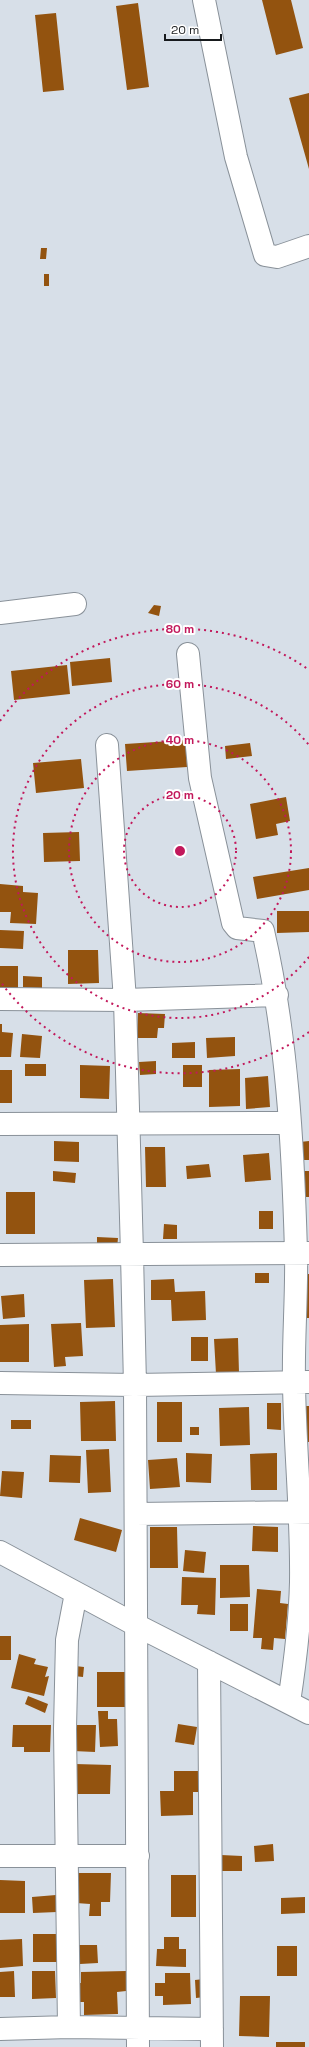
<svg xmlns="http://www.w3.org/2000/svg" width="309" height="2047" font-family="'Space Grotesk',sans-serif">
<style>
.building{fill:#93530f}
.lines{fill:none;stroke-linecap:round;stroke-linejoin:round}
.minor-casing{stroke:#899199;stroke-width:24}
.minor{stroke:#fff;stroke-width:22}
.ring{fill:none;stroke:#c2185b;stroke-width:2;stroke-dasharray:2 4}
.centre{fill:#c2185b;stroke:#fff;stroke-width:2}
.ring-label{font-size:12px;text-anchor:middle;font-weight:bold;fill:#c2185b;stroke:#fff;stroke-width:4;stroke-linejoin:round;paint-order:stroke}
</style>
<rect width="100%" height="100%" fill="#d7dfe8"/>
<path class="building" d="M 262,0 L 291,0 L 303,48 L 276,55 Z
M 138,3 L 149,87 L 127,90 L 116,6 Z
M 56,13 L 64,90 L 43,92 L 35,15 Z
M 309,93 L 309,169 L 289,98 Z
M 41,248 L 47,248 L 46,259 L 40,259 Z
M 44,274 L 49,274 L 49,286 L 44,286 Z
M 154,605 L 161,606 L 159,616 L 148,613 Z
M 110,658 L 112,682 L 72,686 L 70,662 Z
M 67,665 L 70,694 L 14,700 L 11,671 Z
M 186,740 L 187,767 L 127,771 L 125,744 Z
M 250,743 L 252,756 L 226,759 L 225,746 Z
M 81,759 L 84,788 L 36,793 L 33,763 Z
M 286,797 L 290,821 L 276,824 L 278,835 L 256,839 L 250,804 Z
M 79,832 L 80,861 L 44,862 L 43,833 Z
M 309,868 L 309,890 L 257,899 L 253,877 Z
M 0,884 L 23,886 L 23,892 L 38,893 L 36,924 L 10,923 L 11,912 L 0,912 Z
M 277,911 L 309,911 L 309,932 L 277,933 Z
M 0,930 L 24,931 L 23,949 L 0,948 Z
M 68,950 L 98,950 L 99,983 L 68,984 Z
M 0,966 L 18,966 L 18,990 L 0,990 Z
M 23,976 L 42,977 L 42,988 L 23,987 Z
M 138,1013 L 165,1014 L 164,1028 L 158,1028 L 157,1038 L 137,1038 Z
M 0,1024 L 2,1024 L 2,1032 L 13,1033 L 11,1057 L 0,1057 Z
M 22,1034 L 42,1036 L 40,1058 L 20,1057 Z
M 235,1037 L 235,1056 L 207,1058 L 206,1038 Z
M 195,1042 L 195,1058 L 172,1058 L 172,1043 Z
M 156,1061 L 156,1074 L 140,1075 L 139,1062 Z
M 25,1064 L 46,1064 L 46,1076 L 25,1076 Z
M 80,1065 L 110,1066 L 109,1099 L 80,1098 Z
M 183,1065 L 202,1065 L 202,1087 L 183,1087 Z
M 240,1069 L 240,1106 L 209,1107 L 209,1070 Z
M 0,1070 L 12,1070 L 12,1103 L 0,1103 Z
M 268,1076 L 270,1107 L 246,1109 L 245,1078 Z
M 54,1141 L 79,1142 L 79,1162 L 54,1161 Z
M 309,1141 L 309,1160 L 301,1160 L 300,1142 Z
M 145,1147 L 165,1147 L 166,1187 L 146,1187 Z
M 269,1153 L 271,1180 L 245,1182 L 243,1155 Z
M 209,1164 L 211,1177 L 187,1179 L 186,1166 Z
M 53,1171 L 76,1173 L 75,1183 L 53,1181 Z
M 304,1171 L 309,1171 L 309,1197 L 305,1197 Z
M 6,1192 L 35,1192 L 35,1234 L 6,1234 Z
M 259,1211 L 273,1211 L 273,1229 L 259,1229 Z
M 164,1224 L 177,1225 L 177,1239 L 163,1239 Z
M 97,1237 L 118,1238 L 117,1248 L 97,1248 Z
M 255,1273 L 269,1273 L 269,1283 L 255,1283 Z
M 305,1274 L 309,1274 L 309,1318 L 306,1318 Z
M 113,1279 L 115,1327 L 86,1328 L 84,1280 Z
M 174,1279 L 175,1292 L 205,1291 L 206,1320 L 172,1321 L 171,1300 L 151,1300 L 151,1280 Z
M 24,1294 L 25,1317 L 3,1319 L 1,1296 Z
M 81,1323 L 83,1356 L 65,1357 L 66,1366 L 54,1367 L 51,1324 Z
M 29,1324 L 29,1362 L 0,1362 L 0,1325 Z
M 191,1337 L 208,1337 L 208,1361 L 191,1361 Z
M 238,1338 L 239,1373 L 216,1374 L 214,1339 Z
M 115,1401 L 116,1441 L 81,1441 L 80,1402 Z
M 157,1402 L 182,1402 L 182,1442 L 157,1442 Z
M 267,1403 L 281,1403 L 281,1430 L 267,1429 Z
M 300,1406 L 309,1406 L 309,1442 L 302,1442 Z
M 249,1407 L 250,1445 L 220,1446 L 219,1408 Z
M 11,1420 L 31,1420 L 31,1429 L 11,1429 Z
M 190,1427 L 199,1427 L 199,1435 L 190,1435 Z
M 109,1449 L 111,1492 L 88,1493 L 86,1450 Z
M 186,1453 L 212,1454 L 211,1483 L 186,1482 Z
M 277,1453 L 277,1490 L 251,1490 L 250,1454 Z
M 50,1455 L 81,1456 L 80,1483 L 49,1482 Z
M 177,1458 L 180,1487 L 150,1489 L 148,1460 Z
M 2,1471 L 24,1472 L 22,1498 L 0,1496 Z
M 80,1518 L 122,1530 L 116,1552 L 74,1540 Z
M 253,1526 L 278,1527 L 278,1552 L 252,1551 Z
M 150,1527 L 177,1527 L 178,1568 L 150,1568 Z
M 185,1550 L 206,1552 L 204,1573 L 183,1571 Z
M 220,1565 L 249,1565 L 250,1597 L 220,1598 Z
M 182,1577 L 216,1578 L 215,1615 L 197,1614 L 198,1605 L 181,1605 Z
M 257,1589 L 281,1591 L 280,1603 L 288,1604 L 285,1639 L 274,1638 L 273,1650 L 261,1649 L 262,1638 L 253,1638 Z
M 230,1604 L 248,1604 L 248,1631 L 230,1631 Z
M 0,1636 L 11,1636 L 11,1660 L 0,1660 Z
M 19,1654 L 36,1659 L 34,1664 L 48,1667 L 45,1677 L 49,1676 L 44,1696 L 11,1688 Z
M 75,1666 L 84,1667 L 83,1677 L 74,1676 Z
M 97,1672 L 125,1672 L 126,1707 L 97,1707 Z
M 28,1696 L 48,1704 L 45,1713 L 25,1704 Z
M 98,1711 L 108,1711 L 108,1719 L 117,1719 L 118,1746 L 100,1747 Z
M 178,1724 L 197,1727 L 194,1745 L 175,1742 Z
M 13,1725 L 51,1725 L 50,1752 L 24,1752 L 24,1747 L 12,1747 Z
M 74,1725 L 96,1725 L 95,1752 L 73,1751 Z
M 75,1764 L 111,1765 L 110,1794 L 75,1794 Z
M 174,1771 L 198,1771 L 199,1792 L 193,1792 L 193,1815 L 161,1816 L 160,1791 L 174,1791 Z
M 273,1844 L 274,1861 L 255,1862 L 254,1846 Z
M 221,1855 L 242,1856 L 242,1871 L 221,1871 Z
M 77,1873 L 111,1873 L 110,1902 L 101,1902 L 101,1916 L 89,1916 L 90,1904 L 76,1903 Z
M 171,1875 L 196,1875 L 196,1917 L 171,1917 Z
M 0,1880 L 25,1881 L 25,1913 L 0,1913 Z
M 56,1895 L 57,1912 L 33,1913 L 32,1897 Z
M 305,1897 L 305,1913 L 281,1914 L 281,1898 Z
M 33,1934 L 57,1934 L 57,1962 L 33,1962 Z
M 164,1937 L 179,1937 L 179,1949 L 186,1949 L 186,1967 L 156,1966 L 157,1949 L 164,1949 Z
M 22,1939 L 23,1966 L 0,1968 L 0,1940 Z
M 79,1945 L 97,1945 L 98,1963 L 80,1964 Z
M 277,1946 L 297,1946 L 297,1976 L 277,1976 Z
M 14,1971 L 15,1997 L 0,1997 L 0,1972 Z
M 32,1971 L 55,1971 L 56,1998 L 32,1999 Z
M 126,1971 L 126,1991 L 117,1992 L 118,2014 L 84,2015 L 84,2002 L 76,2002 L 76,1983 L 81,1983 L 81,1972 Z
M 165,1973 L 190,1973 L 191,2004 L 163,2005 L 163,1996 L 155,1996 L 155,1983 L 165,1983 Z
M 204,1979 L 205,1997 L 196,1998 L 195,1980 Z
M 240,1996 L 270,1996 L 269,2037 L 239,2036 Z
M 276,2042 L 305,2042 L 305,2047 L 276,2047 Z"/>
<g class="lines">
<defs>
<path id="minor" d="M 204,0 L 236,157 L 265,255 L 277,257 L 309,246
M 0,613 L 75,604
M 188,654 L 200,778 L 233,923 L 237,928 L 263,931 C 287,1036 293,1144 296,1252 C 297,1296 293,1340 294,1384 C 295,1450 302,1516 301,1582 C 300,1623 295,1663 289,1702
M 107,745 L 125,1000 L 132,1254 L 135,1385 L 138,2047
M 0,999 L 125,1000 L 277,995
M 0,1124 L 289,1123
M 0,1255 L 309,1253
M 0,1383 L 135,1385 L 308,1382
M 136,1514 L 309,1512
M 0,1552 L 136,1625 L 309,1713
M 209,1662 L 212,2047
M 0,1856 L 138,1856
M 69,2027 L 65,1729 L 67,1640 L 76,1593
M 0,2029 L 69,2027 L 212,2029"/>
</defs>
<use href="#minor" class="minor-casing"/>
<use href="#minor" class="minor"/>
</g>
<g class="ring">
<circle cx="180" cy="851" r="56"/>
<circle cx="180" cy="851" r="111"/>
<path d="M309 957A167 167 0 1 1 309 745"/>
<path d="M309 1032A222 222 0 0 1 0 981M0 721A222 222 0 0 1 309 670"/>
</g>
<circle cx="180" cy="851" r="6" class="centre"/>
<g class="ring-label">
<text x="180" y="633">80 m</text>
<text x="180" y="688">60 m</text>
<text x="180" y="744">40 m</text>
<text x="180" y="799">20 m</text>
</g>
<path d="M165 34v6h56v-6" fill="none" stroke="#171a1d" stroke-width="2"/>
<text x="171" y="34" font-size="12" fill="#171a1d" stroke="#ffffff" stroke-width="3" paint-order="stroke">20 m</text>
</svg>
